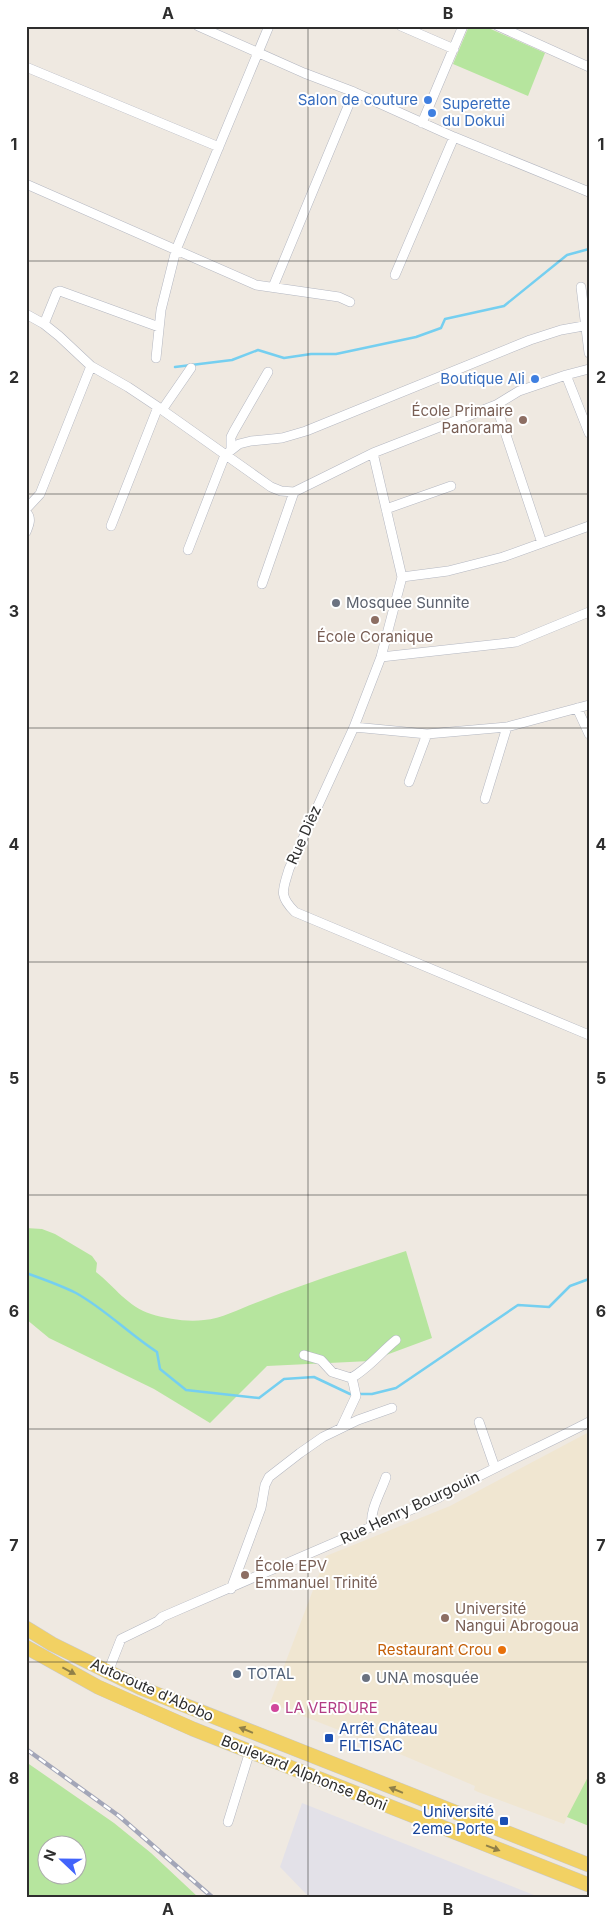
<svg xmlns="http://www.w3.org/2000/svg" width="615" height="1923" font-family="Inter,sans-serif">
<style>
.industrial{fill:#e3e1e8}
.education{fill:#f0e6d1}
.green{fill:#b6e59e;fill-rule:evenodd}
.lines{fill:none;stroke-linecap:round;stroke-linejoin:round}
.stream{stroke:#75cff0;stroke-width:2.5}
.street-casing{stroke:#b4b7c1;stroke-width:10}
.primary-casing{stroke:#c9c9c9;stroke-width:15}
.street{stroke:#fff;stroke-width:9}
.primary{stroke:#f2d163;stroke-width:14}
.rail-casing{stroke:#a3a6b8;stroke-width:4.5}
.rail{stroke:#fff;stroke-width:2.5;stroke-dasharray:8;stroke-linecap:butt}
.oneway{fill:#908048}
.grid{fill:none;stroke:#2e2e2e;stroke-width:1;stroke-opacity:0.55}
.shop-dot{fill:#3f7fe0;stroke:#fff;stroke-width:2}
.education-dot{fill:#8d6e63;stroke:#fff;stroke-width:2}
.worship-dot{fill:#6b7280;stroke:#fff;stroke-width:2}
.food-dot{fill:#e8710a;stroke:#fff;stroke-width:2}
.service-dot{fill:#5c6f8a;stroke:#fff;stroke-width:2}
.hotel-dot{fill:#d1479c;stroke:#fff;stroke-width:2}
.transit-dot{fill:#1a4fb4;stroke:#fff;stroke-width:2}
.labels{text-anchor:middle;stroke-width:4;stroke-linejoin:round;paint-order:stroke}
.shop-label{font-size:15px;fill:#366cbe;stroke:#fff;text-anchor:end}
.education-label{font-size:15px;fill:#785e54;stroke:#fff;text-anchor:start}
.worship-label{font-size:15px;fill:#5b616d;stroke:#fff;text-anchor:start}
.street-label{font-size:15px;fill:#2e2e2e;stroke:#fff}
.food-label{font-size:15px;fill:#c56008;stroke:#fff;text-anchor:end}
.service-label{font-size:15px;fill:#4e5e75;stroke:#fff;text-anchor:start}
.hotel-label{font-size:15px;fill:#b23c85;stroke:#fff;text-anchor:start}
.transit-label{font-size:15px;fill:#164399;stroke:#fff;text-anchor:start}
.neatline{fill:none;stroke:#2e2e2e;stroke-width:2}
.grid-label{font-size:16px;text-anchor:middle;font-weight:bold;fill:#2e2e2e}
</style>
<rect width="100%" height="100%" fill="#efe9e1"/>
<path class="industrial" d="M 302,1803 L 539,1897 L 309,1897 L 280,1867 Z"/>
<path class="education" d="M 589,1432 L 589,1826 L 567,1817 L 564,1824 L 478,1792 L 474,1790 L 475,1786 L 402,1755 L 270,1703 L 326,1556 L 450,1506 Z"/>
<path class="green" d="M 469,26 L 484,26 L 545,53 L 528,96 L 453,64 Z
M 26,1228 L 42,1229 L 55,1234 L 92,1256 L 97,1263 L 96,1272 C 114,1286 128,1307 151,1314 C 167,1319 187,1322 204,1320 C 222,1319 240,1308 258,1302 C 306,1283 356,1267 406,1251 L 432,1338 L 370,1361 L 267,1366 L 210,1423 L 154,1389 L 49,1338 L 26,1319 Z
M 26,1762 L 114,1823 L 151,1853 L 198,1897 L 26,1897 ZM 48,1846 L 78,1846 L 78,1876 L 48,1876 Z
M 589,1775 L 589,1826 L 567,1817 Z"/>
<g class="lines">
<path class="stream" d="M 175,367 L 232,360 L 258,350 L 284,358 L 311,354 L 336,354 L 416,337 L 441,328 L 445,319 L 504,306 L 567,255 L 589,249
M 26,1273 C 43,1279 60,1285 76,1293 C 105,1309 129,1334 157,1352 L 160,1369 L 186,1390 L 259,1398 L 284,1379 L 314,1377 L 350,1394 L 372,1394 L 396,1388 L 518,1305 L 549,1307 L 570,1286 L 589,1279"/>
<defs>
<path id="street" d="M 198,26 L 304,73 L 354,92 L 454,137 L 589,192
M 401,26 L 454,49
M 498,26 L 589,67
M 26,67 L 219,147
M 422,123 L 463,26
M 26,184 L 256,285 L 339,297 L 350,302
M 395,275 L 454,137
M 273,287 L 354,92
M 581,287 L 589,353
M 26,314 L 44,324 L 59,336 L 91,366 L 128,387 L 158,407 L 271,487 L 281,491 L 294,492 L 373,453 L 496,405 L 519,391 L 566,375 L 589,369
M 44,324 L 57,292 L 60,291 L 159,327
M 156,358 L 161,310 L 176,250 L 269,26
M 566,375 L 589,433
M 496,405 L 542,543
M 162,410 L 191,368
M 231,449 L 231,437 L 234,431 L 268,372
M 373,453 L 402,577 L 381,657 L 354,727 L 289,869 C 283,890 278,895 295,912 L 589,1035
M 26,509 L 40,494 L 91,366
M 386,509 L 451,486
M 26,512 C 32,518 29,525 26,532
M 111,526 L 158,407
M 188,550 L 225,455 L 239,444 L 251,441 L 282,438 L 306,431 L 530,340 L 561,330 L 589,325
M 402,577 L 448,571 L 503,557 L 589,526
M 262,584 L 294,492
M 381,657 L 516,642 L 589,612
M 577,708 L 589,734
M 354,727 L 427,734 L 507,727 L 589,705
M 409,782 L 427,734
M 485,799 L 507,727
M 304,1355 L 321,1360 L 332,1372 L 351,1378 L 353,1382 L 356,1396 L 341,1428
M 351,1378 C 368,1369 381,1352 396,1340
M 479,1422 L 495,1468
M 372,1527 C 369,1511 381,1492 386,1477
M 231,1589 L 261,1508 L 265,1485 L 269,1477 L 300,1453 L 323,1437 L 358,1420 L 392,1408
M 108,1672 L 121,1639 L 158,1621 L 162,1617 L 438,1498 C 487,1470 539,1448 589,1422
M 228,1822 L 250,1751"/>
<path id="primary" d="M 26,1628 L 52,1644 L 141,1688 L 589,1865
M 26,1647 L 98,1687 L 193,1729 L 589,1885"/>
</defs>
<use href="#street" class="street-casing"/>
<use href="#primary" class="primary-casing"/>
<use href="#street" class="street"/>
<use href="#primary" class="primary"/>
<defs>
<path id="rail" d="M 26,1749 L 119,1816 L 212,1897"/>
</defs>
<use href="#rail" class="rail-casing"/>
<use href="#rail" class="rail"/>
</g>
<defs><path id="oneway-solid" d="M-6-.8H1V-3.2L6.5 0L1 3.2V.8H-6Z" transform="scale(1.25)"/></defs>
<g class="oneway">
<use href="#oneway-solid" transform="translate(69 1671) rotate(28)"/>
<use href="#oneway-solid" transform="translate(246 1730) rotate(-158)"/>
<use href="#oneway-solid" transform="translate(396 1790) rotate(-158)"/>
<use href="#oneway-solid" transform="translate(493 1848) rotate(21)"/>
</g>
<path class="grid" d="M 308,26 L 308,1897M 26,261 L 589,261M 26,494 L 589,494M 26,728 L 589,728M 26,962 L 589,962M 26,1195 L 589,1195M 26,1429 L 589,1429M 26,1662 L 589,1662"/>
<g class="shop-dot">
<circle cx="428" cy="100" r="5"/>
<circle cx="432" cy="113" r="5"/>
<circle cx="535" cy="379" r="5"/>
</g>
<g class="education-dot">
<circle cx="523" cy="420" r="5"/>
<circle cx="375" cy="620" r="5"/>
<circle cx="245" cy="1575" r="5"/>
<circle cx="445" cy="1618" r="5"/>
</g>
<g class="worship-dot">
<circle cx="336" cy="603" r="5"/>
<circle cx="366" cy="1678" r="5"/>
</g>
<circle class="food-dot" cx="502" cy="1650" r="5"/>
<circle class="service-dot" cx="237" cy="1674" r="5"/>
<circle class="hotel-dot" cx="275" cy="1708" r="5"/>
<g class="transit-dot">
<rect x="324" y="1733" width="10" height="10" rx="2.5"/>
<rect x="499" y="1816" width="10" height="10" rx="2.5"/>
</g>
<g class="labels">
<g class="shop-label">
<text x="418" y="105">Salon de couture</text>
<text x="442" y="109" text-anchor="start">Superette<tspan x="442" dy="17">du Dokui</tspan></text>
<text x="525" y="384">Boutique Ali</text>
</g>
<g class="education-label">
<text x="513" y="416" text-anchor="end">École Primaire<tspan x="513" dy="17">Panorama</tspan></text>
<text x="375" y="642" text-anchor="middle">École Coranique</text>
<text x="255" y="1571">École EPV<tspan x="255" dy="17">Emmanuel Trinité</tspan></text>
<text x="455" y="1614">Université<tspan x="455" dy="17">Nangui Abrogoua</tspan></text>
</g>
<g class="worship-label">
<text x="346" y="608">Mosquee Sunnite</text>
<text x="376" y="1683">UNA mosquée</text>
</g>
<g class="street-label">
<text transform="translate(304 835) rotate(-66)" y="5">Rue Dièz</text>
<text transform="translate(410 1508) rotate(-25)" y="5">Rue Henry Bourgouin</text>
<text transform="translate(152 1690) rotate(24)" y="5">Autoroute d'Abobo</text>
<text transform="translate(304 1773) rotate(22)" y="5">Boulevard Alphonse Boni</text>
</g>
<g class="food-label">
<text x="492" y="1655">Restaurant Crou</text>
</g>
<g class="service-label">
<text x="247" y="1679">TOTAL</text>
</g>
<g class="hotel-label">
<text x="285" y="1713">LA VERDURE</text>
</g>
<g class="transit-label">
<text x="339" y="1734">Arrêt Château<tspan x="339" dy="17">FILTISAC</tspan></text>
<text x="494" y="1817" text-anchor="end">Université<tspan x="494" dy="17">2eme Porte</tspan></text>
</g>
</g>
<rect width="615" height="1923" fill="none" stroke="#ffffff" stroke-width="55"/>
<g transform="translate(62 1860) rotate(292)"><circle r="24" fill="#ffffff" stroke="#ababab"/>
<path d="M0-4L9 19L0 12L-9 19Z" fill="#4264fb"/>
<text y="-8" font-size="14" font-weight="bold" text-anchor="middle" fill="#2e2e2e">N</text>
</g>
<rect x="28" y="28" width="560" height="1868" class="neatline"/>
<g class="grid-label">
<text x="168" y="19">A</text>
<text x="448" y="19">B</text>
<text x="14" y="150">1</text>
<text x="601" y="150">1</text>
<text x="14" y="383">2</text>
<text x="601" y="383">2</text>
<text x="14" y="617">3</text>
<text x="601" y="617">3</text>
<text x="14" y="850">4</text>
<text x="601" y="850">4</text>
<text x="14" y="1084">5</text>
<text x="601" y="1084">5</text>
<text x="14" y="1317">6</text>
<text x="601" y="1317">6</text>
<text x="14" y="1551">7</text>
<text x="601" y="1551">7</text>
<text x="14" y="1784">8</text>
<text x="601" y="1784">8</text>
<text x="168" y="1915">A</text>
<text x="448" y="1915">B</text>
</g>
</svg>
